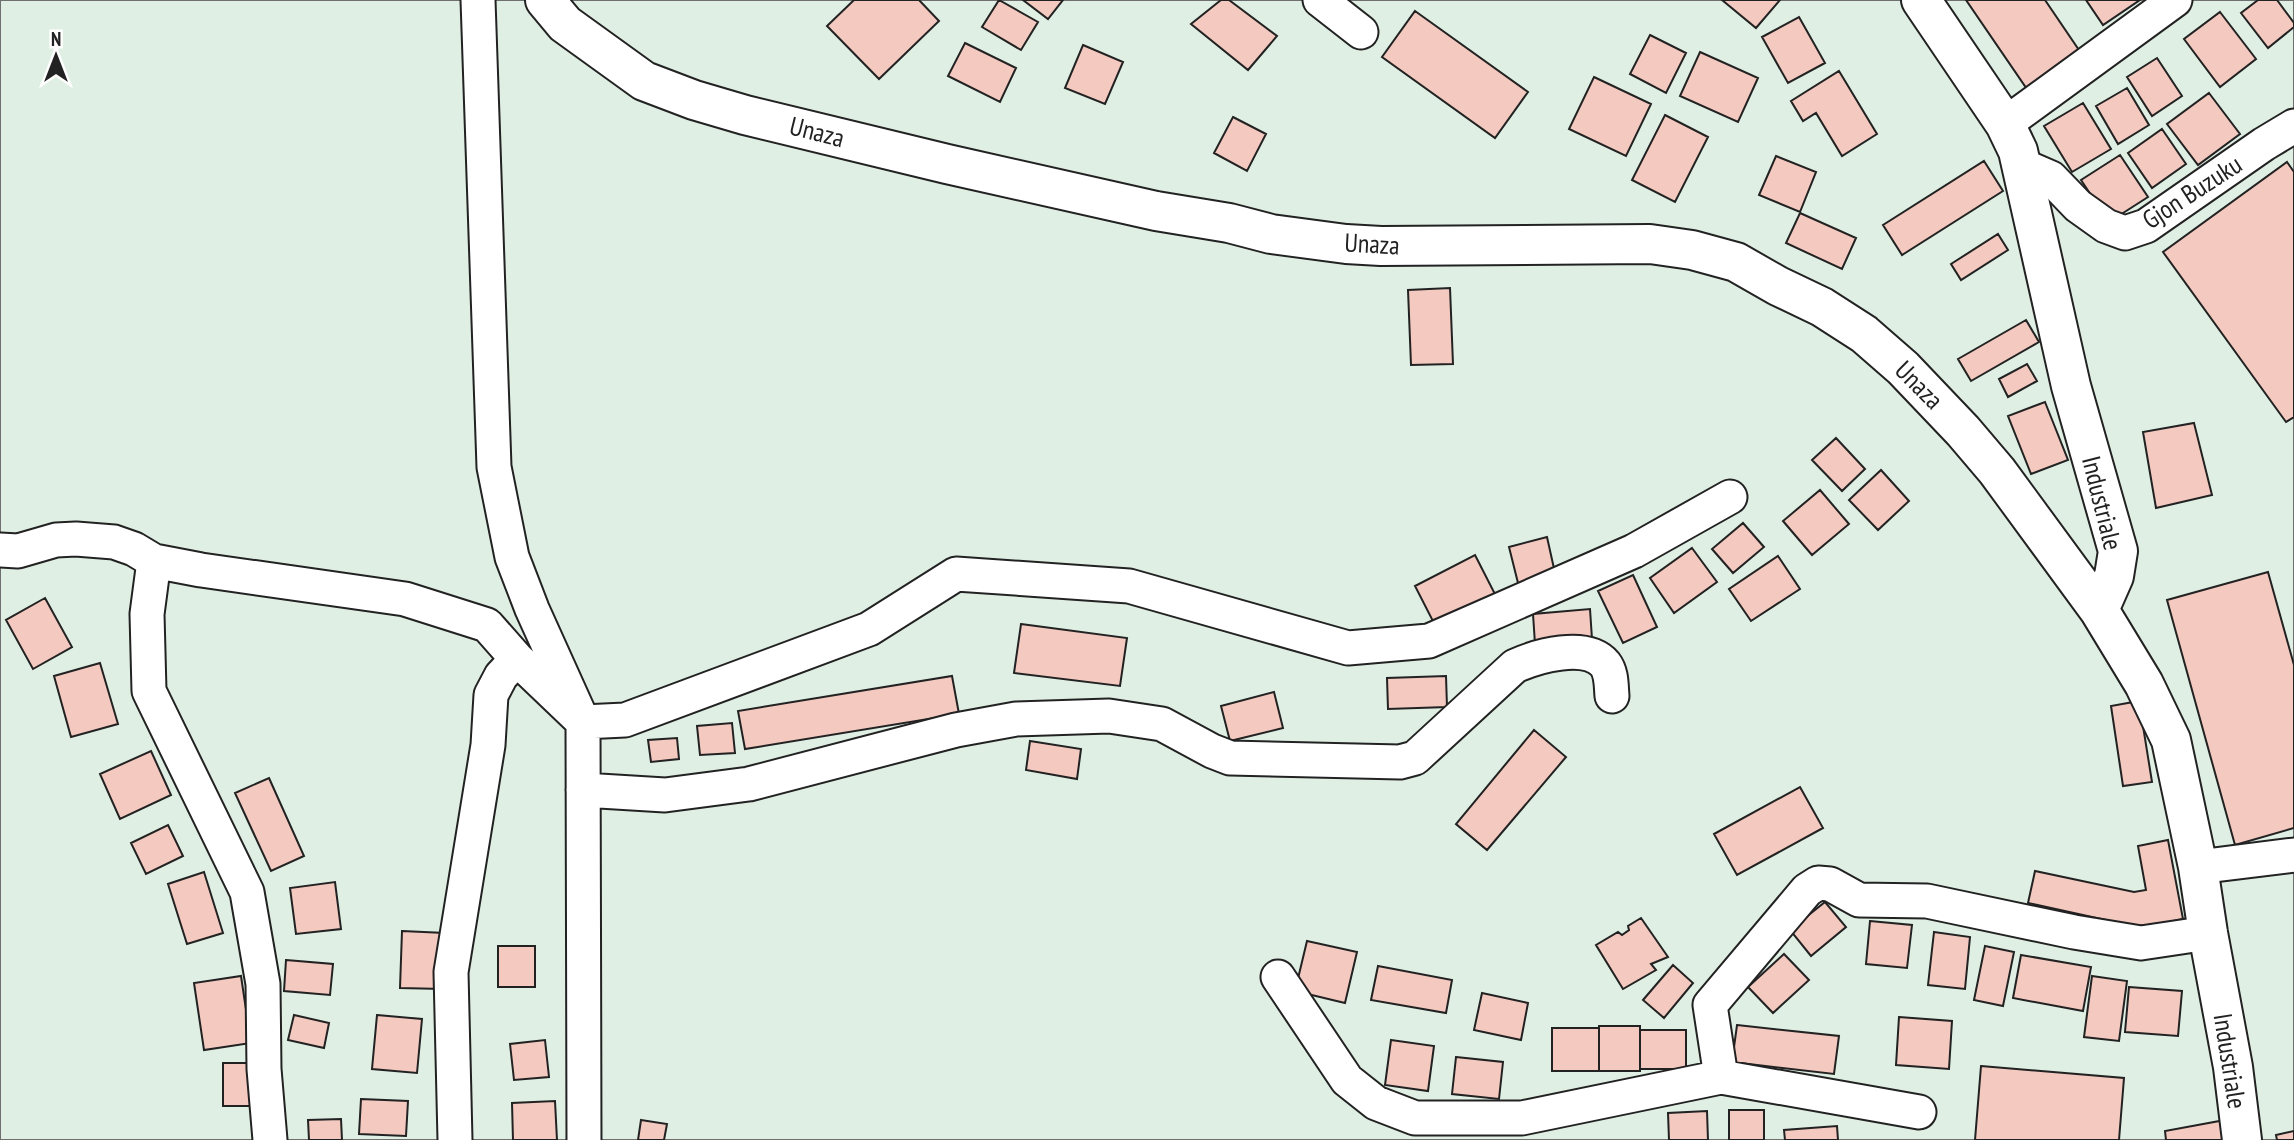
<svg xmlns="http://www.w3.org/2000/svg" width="2294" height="1140" font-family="'PT Sans Narrow',sans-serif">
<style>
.green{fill:#e0efe3;stroke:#6f6f6f;stroke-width:2}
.building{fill:#f3c9c0;stroke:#222;stroke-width:2}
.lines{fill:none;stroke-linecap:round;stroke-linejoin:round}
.minor-casing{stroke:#222;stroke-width:37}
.major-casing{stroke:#222;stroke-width:42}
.minor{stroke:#fff;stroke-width:33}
.major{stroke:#fff;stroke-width:38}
.labels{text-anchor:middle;stroke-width:5;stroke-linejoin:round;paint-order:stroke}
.street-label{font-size:26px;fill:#222;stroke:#fff}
</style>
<rect width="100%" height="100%" fill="#fff"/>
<path class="green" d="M 0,0 L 2294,0 L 2294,1140 L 0,1140 Z"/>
<path class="building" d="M 854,0 L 919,0 L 939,21 L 879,79 L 827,26 Z
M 999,0 L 1038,22 L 1021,50 L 982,27 Z
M 1023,0 L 1063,0 L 1048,19 Z
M 1221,0 L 1229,0 L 1277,36 L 1248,70 L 1191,24 Z
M 1722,0 L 1780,0 L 1756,28 Z
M 1966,0 L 2045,0 L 2083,56 L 2029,92 Z
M 2086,0 L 2140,0 L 2103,25 Z
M 2258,0 L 2277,0 L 2294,23 L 2294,27 L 2268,48 L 2241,13 Z
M 1415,11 L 1528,92 L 1495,138 L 1382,57 Z
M 2220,12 L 2256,59 L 2220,87 L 2184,39 Z
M 1799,17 L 1825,63 L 1788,83 L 1762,37 Z
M 1650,35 L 1686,53 L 1666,93 L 1630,74 Z
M 965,43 L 1016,68 L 1000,102 L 948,76 Z
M 1083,45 L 1123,62 L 1105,104 L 1065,88 Z
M 1700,52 L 1758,78 L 1738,122 L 1680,96 Z
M 2157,58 L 2182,96 L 2152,116 L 2127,77 Z
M 1839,71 L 1877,134 L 1842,156 L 1816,113 L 1803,121 L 1791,101 Z
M 1594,77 L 1651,104 L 1626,156 L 1569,129 Z
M 2127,88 L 2149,125 L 2118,144 L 2096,106 Z
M 2209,93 L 2240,134 L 2198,165 L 2167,124 Z
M 2083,103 L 2111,149 L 2072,172 L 2044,126 Z
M 1665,115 L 1708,137 L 1675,202 L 1632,180 Z
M 1233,117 L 1266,134 L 1247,171 L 1214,153 Z
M 2162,129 L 2186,164 L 2152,188 L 2128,153 Z
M 2120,155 L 2148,197 L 2109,222 L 2081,180 Z
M 1776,156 L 1816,172 L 1800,212 L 1759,195 Z
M 1984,161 L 2003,191 L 1902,255 L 1883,225 Z
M 2287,162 L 2294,172 L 2294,417 L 2286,422 L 2163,252 Z
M 1800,213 L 1856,238 L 1842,269 L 1786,243 Z
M 1998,234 L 2008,250 L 1961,280 L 1951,264 Z
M 1450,288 L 1453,364 L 1411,365 L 1408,290 Z
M 2026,320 L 2039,342 L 1971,381 L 1958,359 Z
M 2027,364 L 2037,381 L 2008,397 L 1999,379 Z
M 2045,402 L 2068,460 L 2031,474 L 2008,416 Z
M 2194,423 L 2212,495 L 2156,508 L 2143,432 Z
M 1836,438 L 1865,469 L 1842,491 L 1812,460 Z
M 1881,470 L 1909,501 L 1878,530 L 1849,500 Z
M 1820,490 L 1849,524 L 1812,555 L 1783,521 Z
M 1743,523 L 1764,547 L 1733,573 L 1712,549 Z
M 1547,537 L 1557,582 L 1520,591 L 1509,547 Z
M 1692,548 L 1717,582 L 1674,613 L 1650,578 Z
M 1475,555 L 1498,600 L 1438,631 L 1415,586 Z
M 1778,556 L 1800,589 L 1751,621 L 1729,589 Z
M 2268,572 L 2294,665 L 2294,828 L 2235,845 L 2167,600 Z
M 1633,575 L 1657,627 L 1623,643 L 1598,591 Z
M 45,598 L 72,647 L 33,669 L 6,620 Z
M 1590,609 L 1592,639 L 1535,644 L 1533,614 Z
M 1021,624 L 1127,638 L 1120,686 L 1014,673 Z
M 100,663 L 118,724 L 71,737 L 54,676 Z
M 952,676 L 959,714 L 745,749 L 738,711 Z
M 1446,676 L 1447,707 L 1388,709 L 1387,678 Z
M 1274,692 L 1283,728 L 1230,741 L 1221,706 Z
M 2139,701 L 2152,782 L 2123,786 L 2111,706 Z
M 732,723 L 735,753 L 700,755 L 697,726 Z
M 1534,730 L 1566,757 L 1487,850 L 1456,824 Z
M 677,738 L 679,759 L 651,762 L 648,740 Z
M 1030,741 L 1081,749 L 1077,779 L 1026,770 Z
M 151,751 L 171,795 L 120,819 L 100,774 Z
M 269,778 L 304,856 L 271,871 L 235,793 Z
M 1800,787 L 1823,828 L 1737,875 L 1714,834 Z
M 168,825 L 183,856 L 146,874 L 131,843 Z
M 2168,840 L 2183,919 L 2142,928 L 2028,903 L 2035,871 L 2134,892 L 2146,890 L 2138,846 Z
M 204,872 L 223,933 L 187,944 L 168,884 Z
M 335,882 L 341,929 L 296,934 L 290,888 Z
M 1825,902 L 1846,927 L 1811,956 L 1790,930 Z
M 1641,918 L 1668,957 L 1651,964 L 1656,970 L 1623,989 L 1596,945 L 1618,932 L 1622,935 L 1629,930 L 1628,926 Z
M 1870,921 L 1912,925 L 1907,968 L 1866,964 Z
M 402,931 L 445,933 L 443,989 L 400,988 Z
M 1934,932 L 1970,937 L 1965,989 L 1928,985 Z
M 1307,941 L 1357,952 L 1345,1003 L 1295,991 Z
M 498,946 L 535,946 L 535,987 L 498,987 Z
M 1985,946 L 2014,952 L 2003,1006 L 1974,1000 Z
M 1784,954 L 1809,980 L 1773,1013 L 1748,987 Z
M 2021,955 L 2091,967 L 2083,1011 L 2013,998 Z
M 286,960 L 333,964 L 330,995 L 284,991 Z
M 1673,965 L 1693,983 L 1664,1018 L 1643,1000 Z
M 1378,966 L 1452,980 L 1446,1013 L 1371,1000 Z
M 241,976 L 251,1043 L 204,1050 L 194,983 Z
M 2092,976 L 2127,981 L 2119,1041 L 2084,1037 Z
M 2129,987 L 2182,991 L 2178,1036 L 2125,1032 Z
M 1482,993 L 1528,1003 L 1521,1040 L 1474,1030 Z
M 294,1015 L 329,1023 L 324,1048 L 288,1040 Z
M 377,1015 L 422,1019 L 417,1073 L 372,1069 Z
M 1899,1017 L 1952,1021 L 1949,1069 L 1896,1065 Z
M 1737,1025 L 1839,1036 L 1834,1074 L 1732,1062 Z
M 1599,1026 L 1640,1026 L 1640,1071 L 1599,1071 Z
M 1552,1028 L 1599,1028 L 1599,1071 L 1552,1071 Z
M 1640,1030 L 1686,1030 L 1686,1069 L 1640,1069 Z
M 545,1040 L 549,1077 L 514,1080 L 510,1044 Z
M 1391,1040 L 1434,1046 L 1428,1091 L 1385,1085 Z
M 1456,1057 L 1503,1062 L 1499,1099 L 1452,1094 Z
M 223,1063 L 252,1063 L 252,1106 L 223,1106 Z
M 1981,1066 L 2124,1078 L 2119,1140 L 1975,1140 Z
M 361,1099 L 408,1101 L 406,1136 L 359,1134 Z
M 555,1101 L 557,1140 L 513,1140 L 512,1103 Z
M 1729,1110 L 1764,1110 L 1764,1140 L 1729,1140 Z
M 1707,1111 L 1708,1140 L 1669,1140 L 1668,1113 Z
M 341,1119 L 342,1140 L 309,1140 L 308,1120 Z
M 641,1120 L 667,1124 L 664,1140 L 638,1140 Z
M 2225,1120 L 2229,1140 L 2166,1140 L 2165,1131 Z
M 1837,1126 L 1838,1140 L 1785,1140 L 1784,1130 Z
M 2294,1131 L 2294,1140 L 2277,1140 L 2276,1135 Z"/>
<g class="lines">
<defs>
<path id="minor" d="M 478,0 L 494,467 L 512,557 L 532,609 L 583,722 L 584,1140
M 1320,0 L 1361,32
M 2005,124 L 2175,0
M 2021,165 L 2051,178 L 2078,206 L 2106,226 L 2125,233 L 2146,226 L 2264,144 L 2294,126
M 0,550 L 18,551 L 56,540 L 76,539 L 114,542 L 134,549 L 154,561 L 201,570 L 405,599 L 487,625 L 517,659 L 583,722 L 625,720 L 869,629 L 956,574 L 1129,586 L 1348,648 L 1429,641 L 1634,551 L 1730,497
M 154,561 L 147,614 L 149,691 L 247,892 L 263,984 L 264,1069 L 270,1140
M 583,790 L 665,795 L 749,784 L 956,730 L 1016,719 L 1109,716 L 1162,724 L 1212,751 L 1230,758 L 1400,762 L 1415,758 L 1515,666 C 1537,656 1586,642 1605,664 C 1612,673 1611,686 1612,696
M 2198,867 L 2294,855
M 1278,977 L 1347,1080 L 1376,1103 L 1415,1118 L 1522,1118 L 1721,1077 L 1919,1112
M 1721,1077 L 1710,1005 L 1807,890 L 1818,883 L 1830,884 L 1859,900 L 1927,901 L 2074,932 L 2141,943 L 2208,933
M 455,1140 L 451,972 L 488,745 L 491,695 L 501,676 L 517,659"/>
<path id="major" d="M 545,0 L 565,24 L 644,81 L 694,100 L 745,115 L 947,164 L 1156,211 L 1229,223 L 1271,234 L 1346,244 L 1381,246 L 1650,244 L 1692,250 L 1736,262 L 1778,286 L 1822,307 L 1864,334 L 1903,368 L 1963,431 L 1997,471 L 2099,610
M 1921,0 L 2005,124 L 2018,151 L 2071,386 L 2118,551 L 2114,576 L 2099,610 L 2144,684 L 2171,740 L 2198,867 L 2208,933 L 2233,1067 L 2242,1140"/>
</defs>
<use href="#minor" class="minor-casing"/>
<use href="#major" class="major-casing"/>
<use href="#minor" class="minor"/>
<use href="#major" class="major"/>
</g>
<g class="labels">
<g class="street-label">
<text transform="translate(817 132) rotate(14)" y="9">Unaza</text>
<text transform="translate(2192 192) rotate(-33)" y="9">Gjon Buzuku</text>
<text transform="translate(1372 244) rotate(3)" y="9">Unaza</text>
<text transform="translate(1919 385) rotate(45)" y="9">Unaza</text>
<text transform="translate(2102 503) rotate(76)" y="9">Industriale</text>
<text transform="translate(2230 1061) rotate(81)" y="9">Industriale</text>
</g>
</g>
<g transform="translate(56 56)" stroke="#ffffff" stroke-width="5" paint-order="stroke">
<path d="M0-5L12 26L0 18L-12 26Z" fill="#222222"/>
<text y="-10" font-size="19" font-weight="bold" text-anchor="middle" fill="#222222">N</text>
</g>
</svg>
